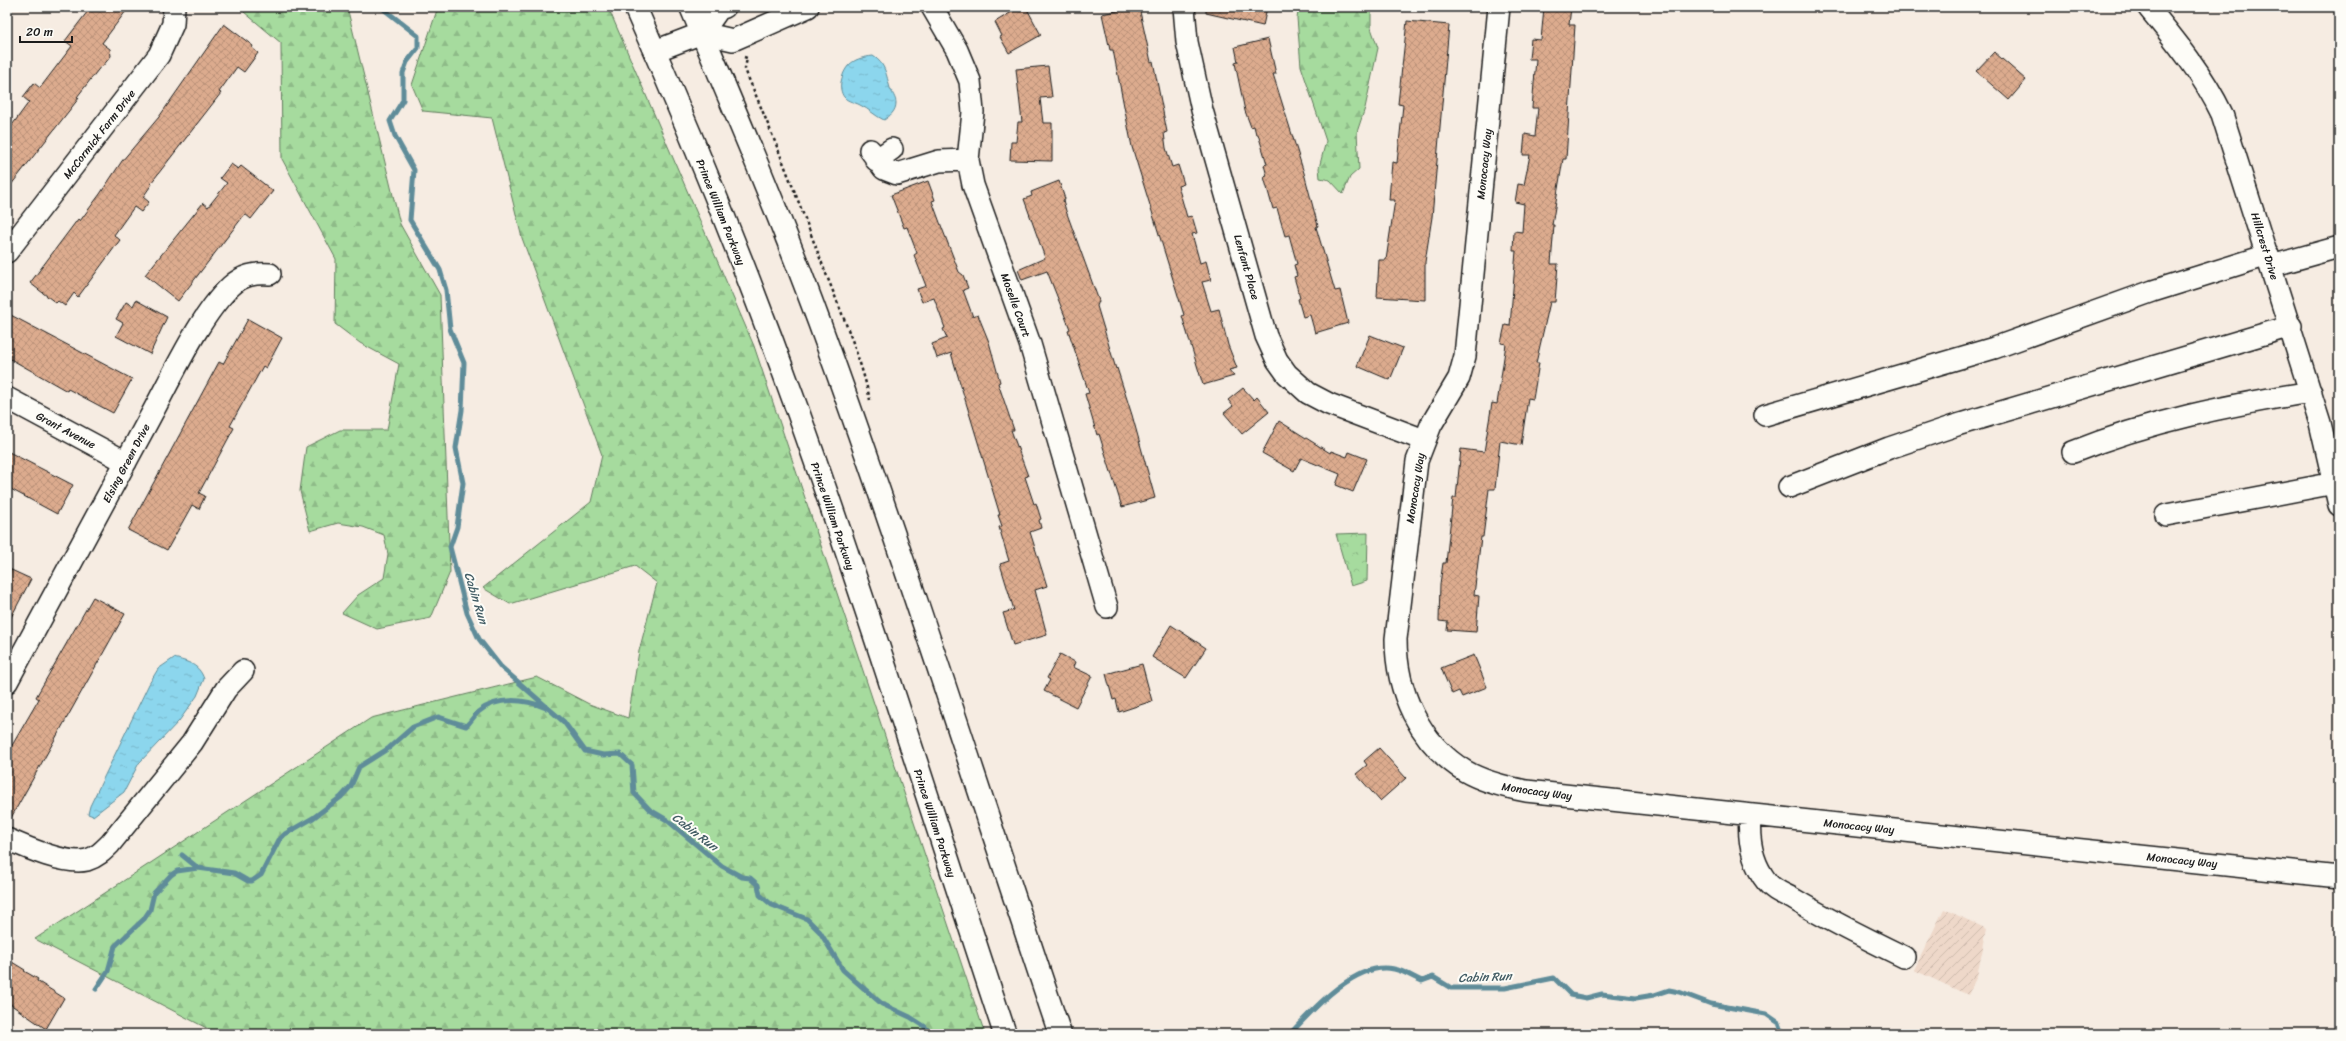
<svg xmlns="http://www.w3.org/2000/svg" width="2346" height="1041" font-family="Sriracha,sans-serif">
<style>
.industrial{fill:url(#industrial-furrows)}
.forest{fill:url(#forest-firs);stroke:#617c5d}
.park{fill:url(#park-crowns);stroke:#617c5d}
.water{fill:url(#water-ripples);stroke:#5f8c99}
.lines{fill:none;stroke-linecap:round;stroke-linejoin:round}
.stream{stroke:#5f8c99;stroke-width:5}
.building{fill:url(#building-cross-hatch);stroke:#1c1c1c}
.minor-casing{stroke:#1c1c1c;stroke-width:24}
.highway-casing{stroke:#1c1c1c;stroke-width:25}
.path{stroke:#1c1c1c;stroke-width:2.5;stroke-dasharray:3 3;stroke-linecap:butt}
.minor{stroke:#fdfcf7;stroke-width:21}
.highway{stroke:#fdfcf7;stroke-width:22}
.labels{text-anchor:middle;stroke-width:4;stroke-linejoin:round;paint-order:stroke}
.street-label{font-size:11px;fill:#1c1c1c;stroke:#fdfcf7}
.water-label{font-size:12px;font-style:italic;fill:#435d65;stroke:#fdfcf7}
</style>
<defs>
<pattern id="industrial-furrows" width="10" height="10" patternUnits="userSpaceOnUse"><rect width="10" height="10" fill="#eed8c9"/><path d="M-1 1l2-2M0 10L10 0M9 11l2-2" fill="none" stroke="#ccb9ac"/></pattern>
<pattern id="forest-firs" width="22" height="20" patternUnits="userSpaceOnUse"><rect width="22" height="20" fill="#a6db9e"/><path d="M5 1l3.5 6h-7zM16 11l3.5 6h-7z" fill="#8ebb88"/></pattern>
<pattern id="park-crowns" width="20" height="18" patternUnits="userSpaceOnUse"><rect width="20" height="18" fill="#a6db9e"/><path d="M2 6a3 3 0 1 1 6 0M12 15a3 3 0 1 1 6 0" fill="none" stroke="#8ebb88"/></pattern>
<pattern id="water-ripples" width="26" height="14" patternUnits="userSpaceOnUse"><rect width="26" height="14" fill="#8cd6ed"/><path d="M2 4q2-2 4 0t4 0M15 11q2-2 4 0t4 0" fill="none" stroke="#78b7cb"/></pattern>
<pattern id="building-cross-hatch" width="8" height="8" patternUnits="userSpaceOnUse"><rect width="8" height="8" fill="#dcab8e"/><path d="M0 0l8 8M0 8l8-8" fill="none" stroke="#bc937a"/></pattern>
</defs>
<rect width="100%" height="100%" fill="#f6ece2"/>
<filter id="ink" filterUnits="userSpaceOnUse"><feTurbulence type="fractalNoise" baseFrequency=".025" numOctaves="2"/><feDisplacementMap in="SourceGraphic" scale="8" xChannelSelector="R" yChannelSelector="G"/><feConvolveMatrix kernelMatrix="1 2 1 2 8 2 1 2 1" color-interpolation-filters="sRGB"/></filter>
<g filter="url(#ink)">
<path class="industrial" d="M 1944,909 L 1987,929 L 1977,976 L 1968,995 L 1914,970 Z"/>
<path class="forest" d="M 238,7 L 347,7 L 400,224 L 440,295 L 450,572 L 431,618 L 377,629 L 342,613 L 358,595 L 384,578 L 388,554 L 384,535 L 363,527 L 338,523 L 310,531 L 300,491 L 306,447 L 340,430 L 387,430 L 399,364 L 360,343 L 335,324 L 336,259 L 282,159 L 281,43 Z
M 438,7 L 608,7 L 754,346 L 985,1034 L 218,1034 L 35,939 L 371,718 L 537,677 L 589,704 L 628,718 L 639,651 L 657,583 L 635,566 L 510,604 L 483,588 L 591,502 L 602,455 L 522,238 L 492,118 L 423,111 L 412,85 Z
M 1299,7 L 1377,7 L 1371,13 L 1371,28 L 1378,48 L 1365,108 L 1357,132 L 1359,169 L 1350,177 L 1343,194 L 1330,180 L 1320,178 L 1319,168 L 1326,141 L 1301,66 L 1297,18 Z"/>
<path class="park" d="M 1368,533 L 1367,581 L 1351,586 L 1336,534 Z"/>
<path class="water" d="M 873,56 C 886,64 886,75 890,88 C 892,93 896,98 896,103 C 896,111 890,116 884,120 C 875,116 869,109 860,105 C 855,102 848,102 844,97 C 841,93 840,87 841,82 C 845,63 855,58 873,56 Z
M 174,658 C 188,662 199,664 204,679 L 197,696 L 179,721 L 139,763 L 124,792 L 93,816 L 88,814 L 90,806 L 149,684 L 158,669 Z"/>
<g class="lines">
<path class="stream" d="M 381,7 L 418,36 L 418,48 L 407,62 L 403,73 L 403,100 L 390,121 L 395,136 L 414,170 L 410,220 L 440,270 L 446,290 L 450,329 L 464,363 L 462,410 L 456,448 L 463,483 L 457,527 L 450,547 L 467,613 L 479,639 L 501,667 L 564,722 L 585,751 L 603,755 L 620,754 L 632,765 L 634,793 L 650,810 L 667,820 L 722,866 L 742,877 L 750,878 L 758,885 L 760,895 L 772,905 L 807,919 L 820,932 L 843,970 L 853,979 L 882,1004 L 910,1017 L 924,1026 L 931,1034
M 182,855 L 198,868
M 96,989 L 108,971 L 115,946 L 144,919 L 150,910 L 154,893 L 171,875 L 177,871 L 198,868 L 234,873 L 248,881 L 252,881 L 261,875 L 279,840 L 285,834 L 313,818 L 341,797 L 351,786 L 359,767 L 389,748 L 413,727 L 438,717 L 466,726 C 471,722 473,717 478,712 C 497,696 525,699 546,708
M 1290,1034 C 1313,1009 1357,960 1394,969 C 1404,971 1413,977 1422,981 L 1433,977 L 1451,988 L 1505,988 L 1554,978 L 1571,995 L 1586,998 L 1602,994 L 1636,998 L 1654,995 L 1669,990 L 1679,992 L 1711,1004 L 1766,1014 L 1779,1023 L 1783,1034"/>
</g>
<path class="building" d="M 91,7 L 129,7 L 102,43 L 110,49 L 111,56 L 102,67 L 101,66 L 77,97 L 79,98 L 7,190 L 7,132 L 29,102 L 23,97 L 34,83 L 40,88 L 72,46 L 65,41 Z
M 1020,7 L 1026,7 L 1041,35 L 1009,53 L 1000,37 L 1002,36 L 995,22 Z
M 1137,7 L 1139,7 L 1151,62 L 1153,61 L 1167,132 L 1164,133 L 1166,148 L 1172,167 L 1178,165 L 1184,184 L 1178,186 L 1187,217 L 1192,216 L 1197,233 L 1192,234 L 1200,263 L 1206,261 L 1211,280 L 1202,282 L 1211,311 L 1219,309 L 1228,345 L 1237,368 L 1229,370 L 1234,376 L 1203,385 L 1182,316 L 1184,315 L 1132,147 L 1113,50 L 1110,50 L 1102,14 Z
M 1206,7 L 1267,7 L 1263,26 L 1206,13 Z
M 1544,7 L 1571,7 L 1569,25 L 1575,25 L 1566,159 L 1563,159 L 1552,225 L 1554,225 L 1551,264 L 1558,264 L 1555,302 L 1550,302 L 1536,363 L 1539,363 L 1533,399 L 1528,398 L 1521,445 L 1500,441 L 1495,489 L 1489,489 L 1483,537 L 1481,537 L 1474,595 L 1479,596 L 1476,632 L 1447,630 L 1448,622 L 1439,621 L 1440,584 L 1443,563 L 1446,563 L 1453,498 L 1456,498 L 1461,449 L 1484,452 L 1492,403 L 1497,404 L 1506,344 L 1501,343 L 1505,325 L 1510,326 L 1516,251 L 1513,251 L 1514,231 L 1522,232 L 1524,204 L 1515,202 L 1518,184 L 1524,185 L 1530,155 L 1523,155 L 1525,134 L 1535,136 L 1538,108 L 1532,108 L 1536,59 L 1529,59 L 1531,39 L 1541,40 Z
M 1407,21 L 1449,25 L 1432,217 L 1425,262 L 1425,300 L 1377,297 L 1379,260 L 1386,260 L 1395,200 L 1389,200 L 1392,162 L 1397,163 L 1403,105 L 1398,104 Z
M 224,24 L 253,46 L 252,48 L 258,53 L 244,72 L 237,67 L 219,92 L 221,93 L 151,183 L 152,184 L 143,197 L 149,202 L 141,212 L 134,207 L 114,235 L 120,240 L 78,297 L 74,293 L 65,306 L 58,301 L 56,303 L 30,283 L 78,219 L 80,221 L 100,194 L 122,161 L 159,117 Z
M 1268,39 L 1276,74 L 1273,74 L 1304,173 L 1318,226 L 1316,227 L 1335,291 L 1340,290 L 1348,323 L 1315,333 L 1310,315 L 1303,317 L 1298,299 L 1300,298 L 1294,277 L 1297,276 L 1294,265 L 1297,264 L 1289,235 L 1285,236 L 1277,208 L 1273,209 L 1264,177 L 1267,176 L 1264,165 L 1267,164 L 1258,134 L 1256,134 L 1254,126 L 1251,127 L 1245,111 L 1235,63 L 1238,62 L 1235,47 Z
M 1994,52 L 2026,80 L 2009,100 L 1976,71 Z
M 1048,66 L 1052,97 L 1040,98 L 1043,123 L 1052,123 L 1052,161 L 1010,160 L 1011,142 L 1016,142 L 1018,122 L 1022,122 L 1016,69 Z
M 231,164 L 238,169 L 241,166 L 273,191 L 251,219 L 245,214 L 178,301 L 145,275 L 203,203 L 208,207 L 227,183 L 220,178 Z
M 928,181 L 935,200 L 932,201 L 942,228 L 959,272 L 963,275 L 968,288 L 963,290 L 973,317 L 978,315 L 989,342 L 1000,382 L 998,383 L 1014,430 L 1011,430 L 1028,476 L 1025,477 L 1034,504 L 1036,503 L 1041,519 L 1039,520 L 1041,528 L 1030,532 L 1047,586 L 1035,590 L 1047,635 L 1013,645 L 1003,613 L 1014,610 L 1000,564 L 1009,561 L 999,527 L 1002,526 L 998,515 L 1000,515 L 951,353 L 937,358 L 932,344 L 947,338 L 943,329 L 945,328 L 934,298 L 922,302 L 917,289 L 926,286 L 914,255 L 917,253 L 907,227 L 904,228 L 891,195 Z
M 1059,181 L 1065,199 L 1063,200 L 1066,211 L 1099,301 L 1097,306 L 1116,369 L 1117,368 L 1132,415 L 1155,498 L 1122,507 L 1099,434 L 1097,435 L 1085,394 L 1089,393 L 1068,330 L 1070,329 L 1047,271 L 1022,280 L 1018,270 L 1045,258 L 1024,199 L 1032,196 L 1031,192 Z
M 136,300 L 167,317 L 150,354 L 116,336 L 123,323 L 116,319 L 126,302 L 133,306 Z
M 7,313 L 132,379 L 113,413 L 68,389 L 67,391 L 7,357 Z
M 248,319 L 282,338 L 266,368 L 263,366 L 230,426 L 234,428 L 199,493 L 205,496 L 199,509 L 192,505 L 167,550 L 128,530 L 219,362 L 223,364 Z
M 1370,335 L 1403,348 L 1390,380 L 1357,366 Z
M 1243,388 L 1254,400 L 1257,397 L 1269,412 L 1242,434 L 1224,413 L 1233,406 L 1228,400 Z
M 1279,421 L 1330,453 L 1331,451 L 1347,457 L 1349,452 L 1367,459 L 1353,492 L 1336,485 L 1340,474 L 1301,458 L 1294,471 L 1262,453 Z
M 7,451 L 73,485 L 57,514 L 7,487 Z
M 7,568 L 31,579 L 7,625 Z
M 93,597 L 125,614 L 7,825 L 7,754 L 39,699 L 36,697 Z
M 1171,625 L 1206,648 L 1186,678 L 1152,657 Z
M 1060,654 L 1075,662 L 1073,667 L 1092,676 L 1076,707 L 1044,691 L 1050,680 L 1047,678 Z
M 1474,655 L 1487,687 L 1462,697 L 1459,691 L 1452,694 L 1441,668 Z
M 1142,664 L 1152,701 L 1119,712 L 1116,699 L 1113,700 L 1106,674 Z
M 1379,748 L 1406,778 L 1380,801 L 1356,774 L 1367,765 L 1364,761 Z
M 7,959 L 25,970 L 24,971 L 38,979 L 37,981 L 64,998 L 46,1029 L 7,1002 Z"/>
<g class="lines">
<defs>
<path id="minor" d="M 932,7 L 957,50 L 970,81 L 973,112 L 968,160 L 973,185 L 1030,344 L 1107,607
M 1184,7 L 1187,42 L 1202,110 L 1266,336 L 1277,360 L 1287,374 L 1308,393 L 1329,404 L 1424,440
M 1499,7 L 1465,356 L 1459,378 L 1431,425 L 1417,461 L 1396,639 C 1396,691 1419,743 1465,771 C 1484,782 1505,787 1526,791 L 2339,877
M 2148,7 C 2175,40 2203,74 2222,114 L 2320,423 L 2339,505
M 702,33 L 733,40 L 808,7
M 655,51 L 702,33 L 719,9 L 725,7
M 870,150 L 884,169 L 897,174 L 939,161 L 968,160
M 876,160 L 892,149
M 7,252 L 159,55 L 173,24 L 174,7
M 2271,266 L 2339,247
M 7,398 L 126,462
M 1765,415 L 1994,348 L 2153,291 L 2268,255
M 2073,452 C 2150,421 2230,405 2311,392
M 1789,487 L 1889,448 L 1957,425 L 2291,326
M 2166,515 L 2335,483
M 7,682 C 54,594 102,507 149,419 C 171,379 199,316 231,286 C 243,275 254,273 270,274
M 1750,815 C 1748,839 1751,862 1767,882 C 1774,891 1785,894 1795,900 C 1830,921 1867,939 1904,957
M 7,839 C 27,848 65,865 87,860 C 97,857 103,851 110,844 L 192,743 L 226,689 L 243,671"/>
<path id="highway" d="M 635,7 C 694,139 748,273 797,409 C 871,616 936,826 1005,1034
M 691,7 C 735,111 780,216 819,322 C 905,557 980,797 1060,1034"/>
</defs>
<use href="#minor" class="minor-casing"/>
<use href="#highway" class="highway-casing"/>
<path class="path" d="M 744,57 L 747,58 L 745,69 L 748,77 C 775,139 799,203 823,266 C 840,310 860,354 870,400"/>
<use href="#minor" class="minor"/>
<use href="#highway" class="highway"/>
</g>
</g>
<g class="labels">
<g class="street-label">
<text transform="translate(99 134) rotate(-52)" y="4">McCormick Farm Drive</text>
<text transform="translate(1484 164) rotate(-84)" y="4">Monocacy Way</text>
<text transform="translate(721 212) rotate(68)" y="4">Prince William Parkway</text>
<text transform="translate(2265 246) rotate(73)" y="4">Hillcrest Drive</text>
<text transform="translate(1247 267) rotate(74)" y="4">Lenfant Place</text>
<text transform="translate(1016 305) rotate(70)" y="4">Moselle Court</text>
<text transform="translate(66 430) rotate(28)" y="4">Grant Avenue</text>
<text transform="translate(126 463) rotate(-62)" y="4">Elsing Green Drive</text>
<text transform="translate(1415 488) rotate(-81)" y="4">Monocacy Way</text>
<text transform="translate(833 516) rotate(71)" y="4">Prince William Parkway</text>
<text transform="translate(1537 791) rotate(8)" y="4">Monocacy Way</text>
<text transform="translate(935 823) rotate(72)" y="4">Prince William Parkway</text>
<text transform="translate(1859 826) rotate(6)" y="4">Monocacy Way</text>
<text transform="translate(2182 860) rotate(6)" y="4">Monocacy Way</text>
</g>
<g class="water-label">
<text transform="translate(476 598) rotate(73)" y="4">Cabin Run</text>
<text transform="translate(695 832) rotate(38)" y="4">Cabin Run</text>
<text transform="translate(1485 977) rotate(-2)" y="4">Cabin Run</text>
</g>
</g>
<rect width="2346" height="1041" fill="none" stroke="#fdfcf7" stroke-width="24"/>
<rect x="12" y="12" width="2322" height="1017" fill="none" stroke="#1c1c1c" stroke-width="1.5" filter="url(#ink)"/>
<path d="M20 36v6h52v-6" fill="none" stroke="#1c1c1c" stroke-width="2"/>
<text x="26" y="36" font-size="12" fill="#1c1c1c" stroke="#fdfcf7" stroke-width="3" paint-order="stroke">20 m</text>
</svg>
